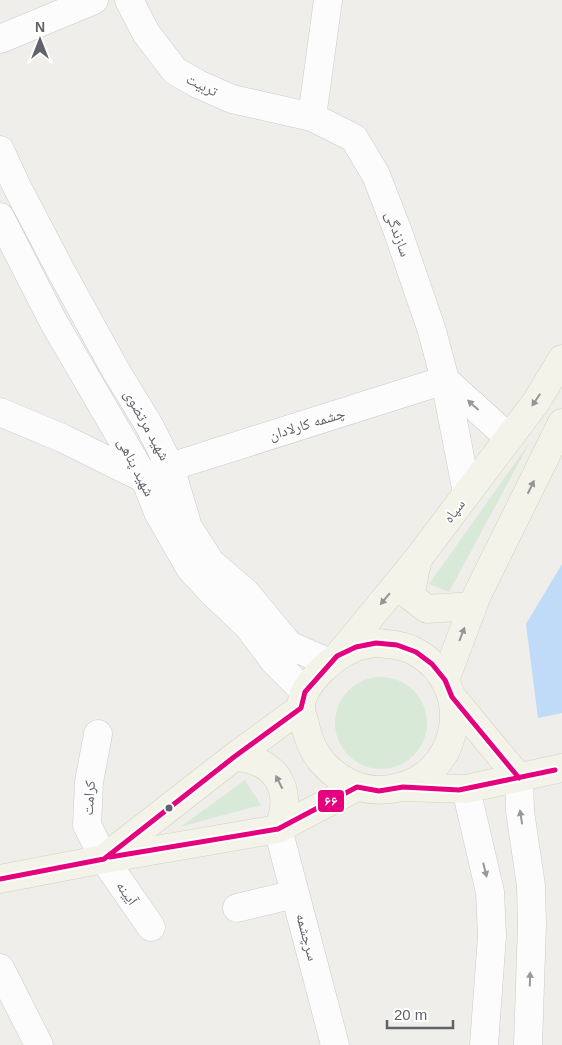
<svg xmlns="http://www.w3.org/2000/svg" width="562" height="1045" font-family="Arial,'Noto Naskh Arabic',sans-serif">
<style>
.green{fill:#d8ead7}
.water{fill:#c0dbf7}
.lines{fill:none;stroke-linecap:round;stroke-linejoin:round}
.minor-casing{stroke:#cbcacb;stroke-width:29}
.major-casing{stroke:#d6d0b8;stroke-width:29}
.minor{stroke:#fdfcfc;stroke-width:28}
.major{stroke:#f3f3ea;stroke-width:28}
.bus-1-casing{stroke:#fff;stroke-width:9}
.bus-1{stroke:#e5007d;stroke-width:5}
.oneway{fill:#939596}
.oneway2{fill:#96989c}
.bus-dot{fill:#5f6268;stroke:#fff;stroke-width:2}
.labels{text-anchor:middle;stroke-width:4;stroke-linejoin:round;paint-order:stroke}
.street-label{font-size:15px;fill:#5f6268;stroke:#fff}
.line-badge{stroke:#fff;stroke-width:2}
.badge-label{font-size:14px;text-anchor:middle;font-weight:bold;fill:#fff}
</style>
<rect width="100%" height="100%" fill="#efeeea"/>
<path class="green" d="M 530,442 L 449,592 L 429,584 Z
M335 723a46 46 0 1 1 92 0a46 46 0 1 1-92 0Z
M 245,780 L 261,805 L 180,827 Z"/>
<path class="water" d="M 562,564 L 562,713 L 538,718 L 526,624 Z"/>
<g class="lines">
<defs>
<path id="minor" d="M 0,39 L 94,0
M 312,117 L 328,0
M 0,150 L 18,189 L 61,271 L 116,371 L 149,425 L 170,467 L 188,527 L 211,563 L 246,593 L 289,645 L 330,663
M 0,217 L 53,321 L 145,479 L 158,512 L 190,568 L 212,592 L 248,626 L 275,662 L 305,692
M 0,412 L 62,438 L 145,479 L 170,467 L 445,380 L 432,331 L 398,232 L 376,175 L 354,138 L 312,117 L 232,99 L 198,84 L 175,71 L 146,33 L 129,0
M 467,493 L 445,380 L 509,438
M 98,734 L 89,782 L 87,825 L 104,859 L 151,927
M 519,778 L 520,811 L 531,886 L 532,924 L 528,1045
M 466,789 L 490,892 L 492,936 L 484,1045
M 278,829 L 335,1045
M 237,908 L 295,894
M 0,968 L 39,1045"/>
<path id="major" d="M 417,562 L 410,596 L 427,609 L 473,606
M 376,643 C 390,644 404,645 416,652 C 478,687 460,780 390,789 C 364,793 340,782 323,763 C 315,754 309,741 306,729 C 305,723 301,714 301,707 C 302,683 334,656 354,648 C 361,645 369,644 376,643 Z
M 339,655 L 417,560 L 536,402 L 562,359
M 445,680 L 477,595 L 562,423
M 452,697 L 519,778
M 234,757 C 276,759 295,790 278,829
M 403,787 L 466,789 L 562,768
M 107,856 L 234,757 L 301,708
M 0,879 L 104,859 L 278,829 L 357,787"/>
</defs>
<use href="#minor" class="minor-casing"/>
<use href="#major" class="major-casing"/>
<use href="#minor" class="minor"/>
<use href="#major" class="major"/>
<defs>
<path id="bus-1" d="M 110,857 L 278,829 L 357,787 L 379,791 L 403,787 L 459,790 L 555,770
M 0,879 L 104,859 L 234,757 L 301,708 L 305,692 L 337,656 L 356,647 L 376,643 L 397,645 L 416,652 L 432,664 L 445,680 L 452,697 L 519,778"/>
</defs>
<use href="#bus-1" class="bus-1-casing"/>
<use href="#bus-1" class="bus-1"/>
</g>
<defs><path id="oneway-solid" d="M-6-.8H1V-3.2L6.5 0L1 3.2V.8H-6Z" transform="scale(1.25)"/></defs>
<g class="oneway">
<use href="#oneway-solid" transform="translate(536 400) rotate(124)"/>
<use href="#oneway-solid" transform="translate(531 487) rotate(-64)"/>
<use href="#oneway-solid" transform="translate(385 599) rotate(130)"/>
<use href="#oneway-solid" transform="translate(462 634) rotate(-69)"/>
<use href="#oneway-solid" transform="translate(279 782) rotate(-117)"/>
</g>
<g class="oneway2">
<use href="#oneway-solid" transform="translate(473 405) rotate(-138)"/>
<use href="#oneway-solid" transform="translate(521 817) rotate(-99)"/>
<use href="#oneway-solid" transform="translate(485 870) rotate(76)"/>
<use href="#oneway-solid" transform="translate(530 979) rotate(-88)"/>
</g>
<circle class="bus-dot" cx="169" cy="808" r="4.5"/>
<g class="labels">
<g class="street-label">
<text transform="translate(202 85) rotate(26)" y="5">تربیت</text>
<text transform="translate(398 234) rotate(70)" y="5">سازندگی</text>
<text transform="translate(307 424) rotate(-17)" y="5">چشمه کارلادان</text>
<text transform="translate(147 425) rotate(61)" y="5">شهيد مرتضوی</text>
<text transform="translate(136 467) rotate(63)" y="5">شهید پناهی</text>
<text transform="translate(454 511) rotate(-53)" y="5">سپاه</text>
<text transform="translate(89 798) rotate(-86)" y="5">کرامت</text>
<text transform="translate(127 893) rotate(55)" y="5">آیینه</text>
<text transform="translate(307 937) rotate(75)" y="5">سرچشمه</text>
</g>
</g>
<rect class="line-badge" x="317" y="789" width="28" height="24" rx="5" fill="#e5007d"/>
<g class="badge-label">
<text x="331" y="806">۶۶</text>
</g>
<g transform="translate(40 40)" stroke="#ffffff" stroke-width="4" paint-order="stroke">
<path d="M0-4L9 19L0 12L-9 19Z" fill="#5f6268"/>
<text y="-8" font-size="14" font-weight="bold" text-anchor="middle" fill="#5f6268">N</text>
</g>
<path d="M387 1020v8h66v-8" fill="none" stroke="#5f6268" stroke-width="2.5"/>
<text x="394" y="1020" font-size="15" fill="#5f6268" stroke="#ffffff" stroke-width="4" paint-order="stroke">20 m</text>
</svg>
